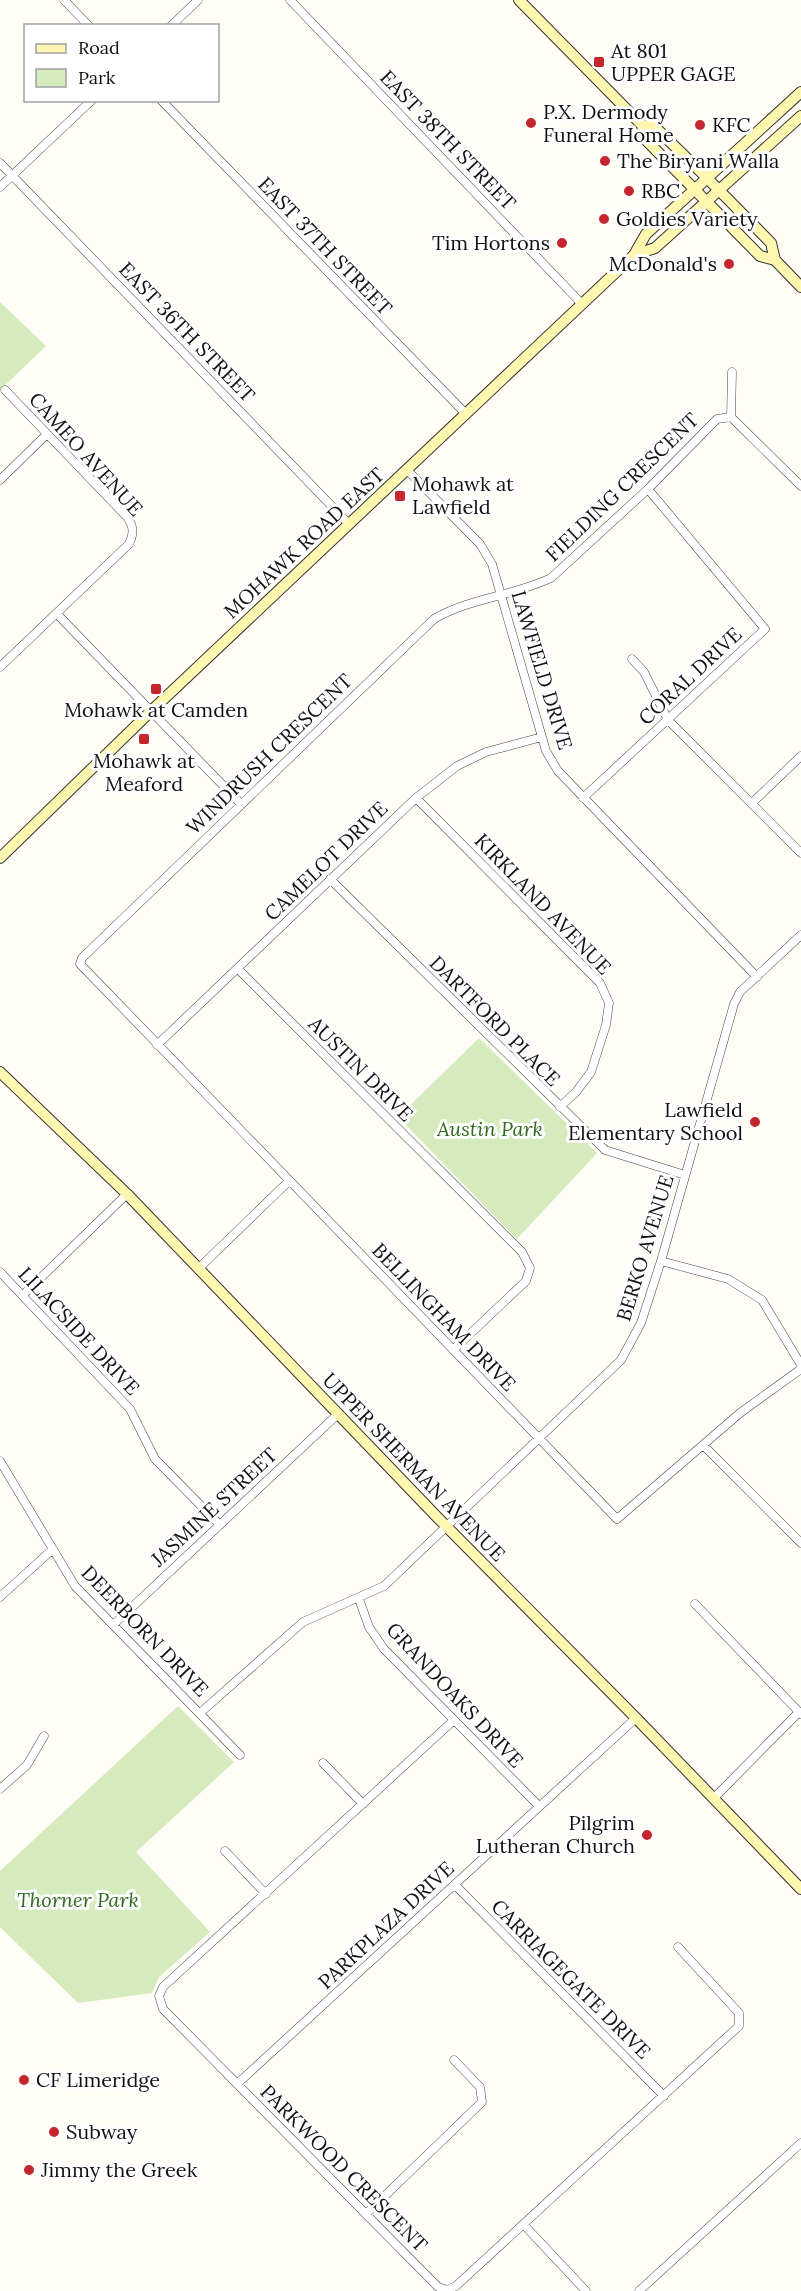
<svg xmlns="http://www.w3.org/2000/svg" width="801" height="2291" font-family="Lora,serif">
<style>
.green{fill:#d5ebbd}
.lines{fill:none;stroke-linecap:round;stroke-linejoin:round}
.street-casing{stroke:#444;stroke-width:9}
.secondary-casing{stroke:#333;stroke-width:12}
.street{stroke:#fff;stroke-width:8}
.secondary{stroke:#fff6b0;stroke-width:10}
.poi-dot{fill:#c4262e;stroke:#fff;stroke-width:2}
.labels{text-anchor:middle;stroke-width:6;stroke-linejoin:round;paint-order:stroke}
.poi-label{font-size:20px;fill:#111;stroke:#fff;text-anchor:start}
.street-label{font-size:20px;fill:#111;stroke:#fff}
.park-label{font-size:20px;font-style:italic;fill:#2f6b1f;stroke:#fff}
</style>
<rect width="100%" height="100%" fill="#fffdf5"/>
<path class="green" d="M 0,302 L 46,346 L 0,390 Z
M 479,1038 L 597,1153 L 517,1239 L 398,1117 Z
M 178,1706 L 234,1762 L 136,1852 L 210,1932 L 159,1977 L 152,1993 L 78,2003 L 0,1927 L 0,1871 Z"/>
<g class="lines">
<defs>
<path id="street" d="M 64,0 L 89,26
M 290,0 L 582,304
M 171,26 L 198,0
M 161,100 L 466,414
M 0,163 L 349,524
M 0,187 L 92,100
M 732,372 L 731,417 L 801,486
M 731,417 L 717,419 L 648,489 L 551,578 C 513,596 470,598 434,619 L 82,958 L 80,964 L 617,1519 L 740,1413 L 801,1369
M 407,470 L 480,544 L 492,564 L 546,751 L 558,771 L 757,977
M 0,480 L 47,434
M 57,614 L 241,804
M 632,659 L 644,672 L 668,720 L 801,853
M 0,667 L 129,544 C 134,533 134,527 127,517 L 5,390
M 416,798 L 600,983 L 609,1003 L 606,1025 L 591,1072 L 576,1092 L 560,1107
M 583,798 L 765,629 L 648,489
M 752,803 L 801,756
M 330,879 L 605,1150 L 685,1175
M 238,969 L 522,1252 L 530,1268 L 526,1281 L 453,1350
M 157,1045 L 416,798 L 457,766 L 486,752 L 542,737
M 661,1261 L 728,1279 L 762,1300 L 801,1365
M 198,1269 L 289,1181
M 0,1272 L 130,1409 L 155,1459 L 220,1525
M 23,1295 L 127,1194
M 703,1445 L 801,1543
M 0,1461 L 75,1586 L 240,1755
M 0,1597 L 53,1549
M 359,1599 L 369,1627 L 384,1649 L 539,1806
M 695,1604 L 801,1714
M 113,1625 L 338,1414
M 200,1713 L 303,1622 L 384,1586 L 621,1360 L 641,1323 L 661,1261 L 734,1004 L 740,992 L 801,935
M 454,1720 L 163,1987 L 159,1996 L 163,2009 L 438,2287 L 447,2290 L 456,2286 L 739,2026 L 739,2013 L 678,1947
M 323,1763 L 363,1804
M 0,1789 L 27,1765 L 44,1736
M 713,1799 L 799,1712
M 225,1851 L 266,1894
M 455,1885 L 664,2096
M 237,2084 L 636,1718
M 366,2214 L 482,2102 L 480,2087 L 454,2060
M 524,2225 L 586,2291
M 639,2291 L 801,2143"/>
<path id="secondary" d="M 519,0 L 642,125 L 644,138 L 760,256 L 775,260 L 801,287
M 642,125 L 654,126 L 707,178 L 771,243 L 775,260
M 634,255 L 655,248 L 801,116
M 0,858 L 150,712 L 634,255 L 646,234 L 801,92
M 0,1072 L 127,1194 L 438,1518 L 636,1718 L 801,1889"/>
</defs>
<use href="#street" class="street-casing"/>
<use href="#secondary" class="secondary-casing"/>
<use href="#street" class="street"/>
<use href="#secondary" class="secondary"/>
</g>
<g class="poi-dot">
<rect x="593" y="56" width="12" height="12" rx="3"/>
<circle cx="531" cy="123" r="6"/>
<circle cx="700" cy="125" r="6"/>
<circle cx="605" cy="161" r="6"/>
<circle cx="629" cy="191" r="6"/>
<circle cx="604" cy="219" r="6"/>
<circle cx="562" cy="243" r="6"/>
<circle cx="729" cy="264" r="6"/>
<rect x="394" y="490" width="12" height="12" rx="3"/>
<rect x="150" y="683" width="12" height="12" rx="3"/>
<rect x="138" y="733" width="12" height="12" rx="3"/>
<circle cx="755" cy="1122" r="6"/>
<circle cx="647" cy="1835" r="6"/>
<circle cx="24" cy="2080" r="6"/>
<circle cx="54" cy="2132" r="6"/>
<circle cx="29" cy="2170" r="6"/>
</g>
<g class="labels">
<g class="poi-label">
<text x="611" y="58">At 801<tspan x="611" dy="23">UPPER GAGE</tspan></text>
<text x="543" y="119">P.X. Dermody<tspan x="543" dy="23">Funeral Home</tspan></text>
<text x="712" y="132">KFC</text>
<text x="617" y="168">The Biryani Walla</text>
<text x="641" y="198">RBC</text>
<text x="616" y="226">Goldies Variety</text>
<text x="550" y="250" text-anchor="end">Tim Hortons</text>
<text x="717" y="271" text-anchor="end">McDonald's</text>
<text x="412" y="491">Mohawk at<tspan x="412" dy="23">Lawfield</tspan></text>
<text x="156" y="717" text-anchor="middle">Mohawk at Camden</text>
<text x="144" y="768" text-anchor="middle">Mohawk at<tspan x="144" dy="23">Meaford</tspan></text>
<text x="743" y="1117" text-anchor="end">Lawfield<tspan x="743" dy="23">Elementary School</tspan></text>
<text x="635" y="1830" text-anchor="end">Pilgrim<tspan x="635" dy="23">Lutheran Church</tspan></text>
<text x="36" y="2087">CF Limeridge</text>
<text x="66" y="2139">Subway</text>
<text x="41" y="2177">Jimmy the Greek</text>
</g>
<g class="street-label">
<text transform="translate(448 140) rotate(46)" y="7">EAST 38TH STREET</text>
<text transform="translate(325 246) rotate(46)" y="7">EAST 37TH STREET</text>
<text transform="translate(187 332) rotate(46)" y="7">EAST 36TH STREET</text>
<text transform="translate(86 454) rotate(48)" y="7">CAMEO AVENUE</text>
<text transform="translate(622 487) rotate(-44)" y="7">FIELDING CRESCENT</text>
<text transform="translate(304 543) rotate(-43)" y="7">MOHAWK ROAD EAST</text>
<text transform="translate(542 670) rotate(73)" y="7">LAWFIELD DRIVE</text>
<text transform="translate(690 676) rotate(-43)" y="7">CORAL DRIVE</text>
<text transform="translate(269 754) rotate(-44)" y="7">WINDRUSH CRESCENT</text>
<text transform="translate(326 861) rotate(-44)" y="7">CAMELOT DRIVE</text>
<text transform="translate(543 904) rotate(46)" y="7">KIRKLAND AVENUE</text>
<text transform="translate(495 1021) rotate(45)" y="7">DARTFORD PLACE</text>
<text transform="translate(361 1069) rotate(45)" y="7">AUSTIN DRIVE</text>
<text transform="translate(645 1248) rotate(-73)" y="7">BERKO AVENUE</text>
<text transform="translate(444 1317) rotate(46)" y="7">BELLINGHAM DRIVE</text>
<text transform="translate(79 1331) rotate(47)" y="7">LILACSIDE DRIVE</text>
<text transform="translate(414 1467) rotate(46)" y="7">UPPER SHERMAN AVENUE</text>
<text transform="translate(214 1507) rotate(-43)" y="7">JASMINE STREET</text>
<text transform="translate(145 1631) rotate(46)" y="7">DEERBORN DRIVE</text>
<text transform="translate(455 1695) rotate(47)" y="7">GRANDOAKS DRIVE</text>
<text transform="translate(386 1925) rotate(-43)" y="7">PARKPLAZA DRIVE</text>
<text transform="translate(571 1979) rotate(45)" y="7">CARRIAGEGATE DRIVE</text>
<text transform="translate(344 2168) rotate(45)" y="7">PARKWOOD CRESCENT</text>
</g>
<g class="park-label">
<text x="490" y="1136">Austin Park</text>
<text x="78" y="1907">Thorner Park</text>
</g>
</g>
<rect x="24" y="24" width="195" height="78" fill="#ffffff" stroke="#a0a0a0" stroke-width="1.5"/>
<rect x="36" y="44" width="30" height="9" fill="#fff6b0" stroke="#a0a0a0" stroke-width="1.5"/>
<text x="78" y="54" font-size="18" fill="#111111">Road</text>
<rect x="36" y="69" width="30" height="18" fill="#d5ebbd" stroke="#a0a0a0" stroke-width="1.5"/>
<text x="78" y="84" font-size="18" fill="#111111">Park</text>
</svg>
